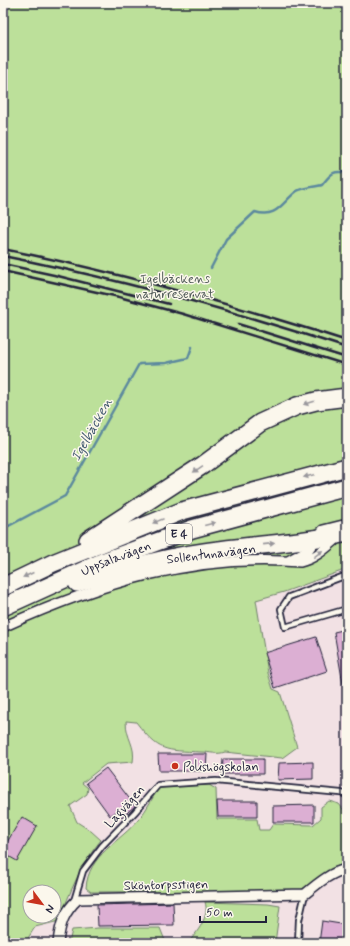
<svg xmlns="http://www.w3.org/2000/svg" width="350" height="946" font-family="Mynerve,sans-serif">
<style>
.built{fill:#f2e1e4;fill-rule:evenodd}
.green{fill:#bce09a;stroke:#6f816a;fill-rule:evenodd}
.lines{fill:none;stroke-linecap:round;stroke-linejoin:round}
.stream{stroke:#5b899e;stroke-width:2.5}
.building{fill:#dcafd3;stroke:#22223b}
.lane-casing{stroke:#22223b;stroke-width:8}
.street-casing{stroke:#22223b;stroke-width:12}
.highway-casing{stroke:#22223b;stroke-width:20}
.lane{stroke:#fbf7ec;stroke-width:4.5}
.street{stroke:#fbf7ec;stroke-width:9}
.highway{stroke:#fbf7ec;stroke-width:17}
.rail{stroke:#22223b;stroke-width:2.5}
.oneway{fill:#99979c}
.poi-dot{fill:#c8321e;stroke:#fbf7ec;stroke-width:1.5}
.labels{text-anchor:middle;stroke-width:3;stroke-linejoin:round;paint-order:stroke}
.shield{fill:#fbf7ec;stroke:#636270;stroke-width:1}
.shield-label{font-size:12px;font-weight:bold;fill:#22223b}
.park-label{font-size:13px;fill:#505b58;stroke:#fbf7ec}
.street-label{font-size:13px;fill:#22223b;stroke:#fbf7ec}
.poi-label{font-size:13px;fill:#22223b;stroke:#fbf7ec;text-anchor:start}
.water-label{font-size:14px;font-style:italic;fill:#3e566d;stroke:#fbf7ec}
</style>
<rect width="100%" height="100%" fill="#fbf7ec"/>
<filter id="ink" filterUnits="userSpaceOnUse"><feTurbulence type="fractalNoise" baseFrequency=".025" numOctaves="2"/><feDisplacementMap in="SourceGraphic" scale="8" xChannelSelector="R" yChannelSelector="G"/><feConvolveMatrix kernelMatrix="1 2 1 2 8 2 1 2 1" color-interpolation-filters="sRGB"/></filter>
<g filter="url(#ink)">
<path class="built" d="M 347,544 L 347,943 L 3,943 L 3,640 ZM 30,892 L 54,892 L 54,916 L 30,916 Z"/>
<path class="green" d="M 3,3 L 347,3 L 347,569 L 284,592 L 256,600 L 268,673 L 273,689 L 280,692 L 297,747 L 282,758 L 225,752 C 217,755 210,752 201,752 C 164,750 160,753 136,722 L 126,721 C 126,739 136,745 133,762 L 106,764 L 82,783 L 88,788 L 87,794 L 70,806 L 77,822 L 91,831 L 101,840 C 81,864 70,892 59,921 L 35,927 L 25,943 L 3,943 ZM 30,892 L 54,892 L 54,916 L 30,916 Z
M 209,785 L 216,789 L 217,819 L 257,819 L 259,830 L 269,830 L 273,824 L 313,825 L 321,818 L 321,807 L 329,801 L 339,804 L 347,814 L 347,863 L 336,867 L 299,891 L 91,892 L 86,888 C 88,855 120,842 139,819 C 147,809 153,797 159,787 Z
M 205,902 L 268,904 L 280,906 L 275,943 L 188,943 C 197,932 210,917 205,902 Z
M 98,928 L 160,928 L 166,943 L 69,943 L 72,930 Z"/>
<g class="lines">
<path class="stream" d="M 211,268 L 226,239 L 255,212 C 277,219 282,202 297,191 C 303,187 315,187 322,185 C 331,174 332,170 347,173
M 3,529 L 65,496 L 139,364 L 166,363 L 188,358 L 192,347"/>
</g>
<path class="building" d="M 347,629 L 347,684 L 343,684 L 334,632 Z
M 316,637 L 327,671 L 275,688 L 264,653 Z
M 158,754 L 207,754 L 206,771 L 159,771 Z
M 223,759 L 263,759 L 263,774 L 222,774 Z
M 313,762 L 313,779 L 278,780 L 279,763 Z
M 106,768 L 135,806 L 122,817 L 117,811 L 110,816 L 86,783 Z
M 217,801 L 257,801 L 257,817 L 218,817 Z
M 314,805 L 314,822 L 273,822 L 273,806 Z
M 22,817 L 37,826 L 17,861 L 3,853 L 3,849 Z
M 173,903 L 174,925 L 98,926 L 97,905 Z
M 322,921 L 347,925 L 346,943 L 319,943 Z"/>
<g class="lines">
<defs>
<path id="lane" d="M 347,575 L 289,597 L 281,609 L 285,627 L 347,609
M 74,901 L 83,871 L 102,846 L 135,812 L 158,785 L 216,781 L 341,793 L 347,795
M 298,943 L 299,920 L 305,894"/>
<path id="street" d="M 288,561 L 308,550 L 323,530 L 347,524
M 3,627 C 97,584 196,553 300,562 C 315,559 327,547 339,537
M 58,943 C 60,924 64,912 78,899 L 305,894 C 317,884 331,872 347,869"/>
<g id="highway">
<path d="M 88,540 L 203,465 L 260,423 L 297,406 L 316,401 L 347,397"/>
<path d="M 77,583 C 119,571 161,558 204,552 C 250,545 297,543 343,534"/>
<path d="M 3,587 L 53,563 L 182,511 L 347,467"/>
<path id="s1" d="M 3,607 L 102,562 L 192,529 L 347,487"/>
</g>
</defs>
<use href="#lane" class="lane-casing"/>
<use href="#street" class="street-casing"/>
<use href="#highway" class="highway-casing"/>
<use href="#lane" class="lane"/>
<use href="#street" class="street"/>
<use href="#highway" class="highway"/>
<path class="rail" d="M 3,249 C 120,272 234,305 347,341
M 3,256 C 120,279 234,311 347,348
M 3,264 L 54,275 L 169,304
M 3,271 L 119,297 L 183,314 L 347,365
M 238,324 L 347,358"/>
</g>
<defs><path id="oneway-solid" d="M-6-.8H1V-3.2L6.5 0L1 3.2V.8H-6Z"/></defs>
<g class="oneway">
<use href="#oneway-solid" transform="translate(309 403) rotate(164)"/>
<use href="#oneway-solid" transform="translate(198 469) rotate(146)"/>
<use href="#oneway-solid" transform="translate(309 476) rotate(166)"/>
<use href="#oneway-solid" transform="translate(158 521) rotate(158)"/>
<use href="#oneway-solid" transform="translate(210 524) rotate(-15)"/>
<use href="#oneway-solid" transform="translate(269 544) rotate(-6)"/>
<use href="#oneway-solid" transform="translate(318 554) rotate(-37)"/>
<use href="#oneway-solid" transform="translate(28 575) rotate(155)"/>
</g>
</g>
<circle class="poi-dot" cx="175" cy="766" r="4"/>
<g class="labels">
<rect class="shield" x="166" y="524" width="26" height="20" rx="3"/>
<g class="shield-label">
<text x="179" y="538">E 4</text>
</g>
<g class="park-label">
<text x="175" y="283">Igelbäckens<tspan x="175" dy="15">naturreservat</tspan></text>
</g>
<g class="street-label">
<text transform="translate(211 553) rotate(-7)" y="5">Sollentunavägen</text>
<text dy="5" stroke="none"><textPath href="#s1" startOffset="123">Uppsalavägen</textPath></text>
<text transform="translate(124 806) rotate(-48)" y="5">Lagvägen</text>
<text transform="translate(166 884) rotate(-1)" y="5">Sköntorpsstigen</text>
</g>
<g class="poi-label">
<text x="183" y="771">Polishögskolan</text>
</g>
<g class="water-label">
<text transform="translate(91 429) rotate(-61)" y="5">Igelbäcken</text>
</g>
</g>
<rect width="350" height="946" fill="none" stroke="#fbf7ec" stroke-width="16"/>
<rect x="8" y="8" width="334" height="930" fill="none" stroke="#22223b" stroke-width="1.5" filter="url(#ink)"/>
<g transform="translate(42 904) rotate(122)"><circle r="19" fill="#fbf7ec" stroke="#a4a2a5"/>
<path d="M0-3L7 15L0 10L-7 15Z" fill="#c8321e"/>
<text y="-6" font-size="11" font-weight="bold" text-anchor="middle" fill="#22223b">N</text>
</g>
<path d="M200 916v6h66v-6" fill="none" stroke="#22223b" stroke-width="2"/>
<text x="206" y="916" font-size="12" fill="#22223b" stroke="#fbf7ec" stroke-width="3" paint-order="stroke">50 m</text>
</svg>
